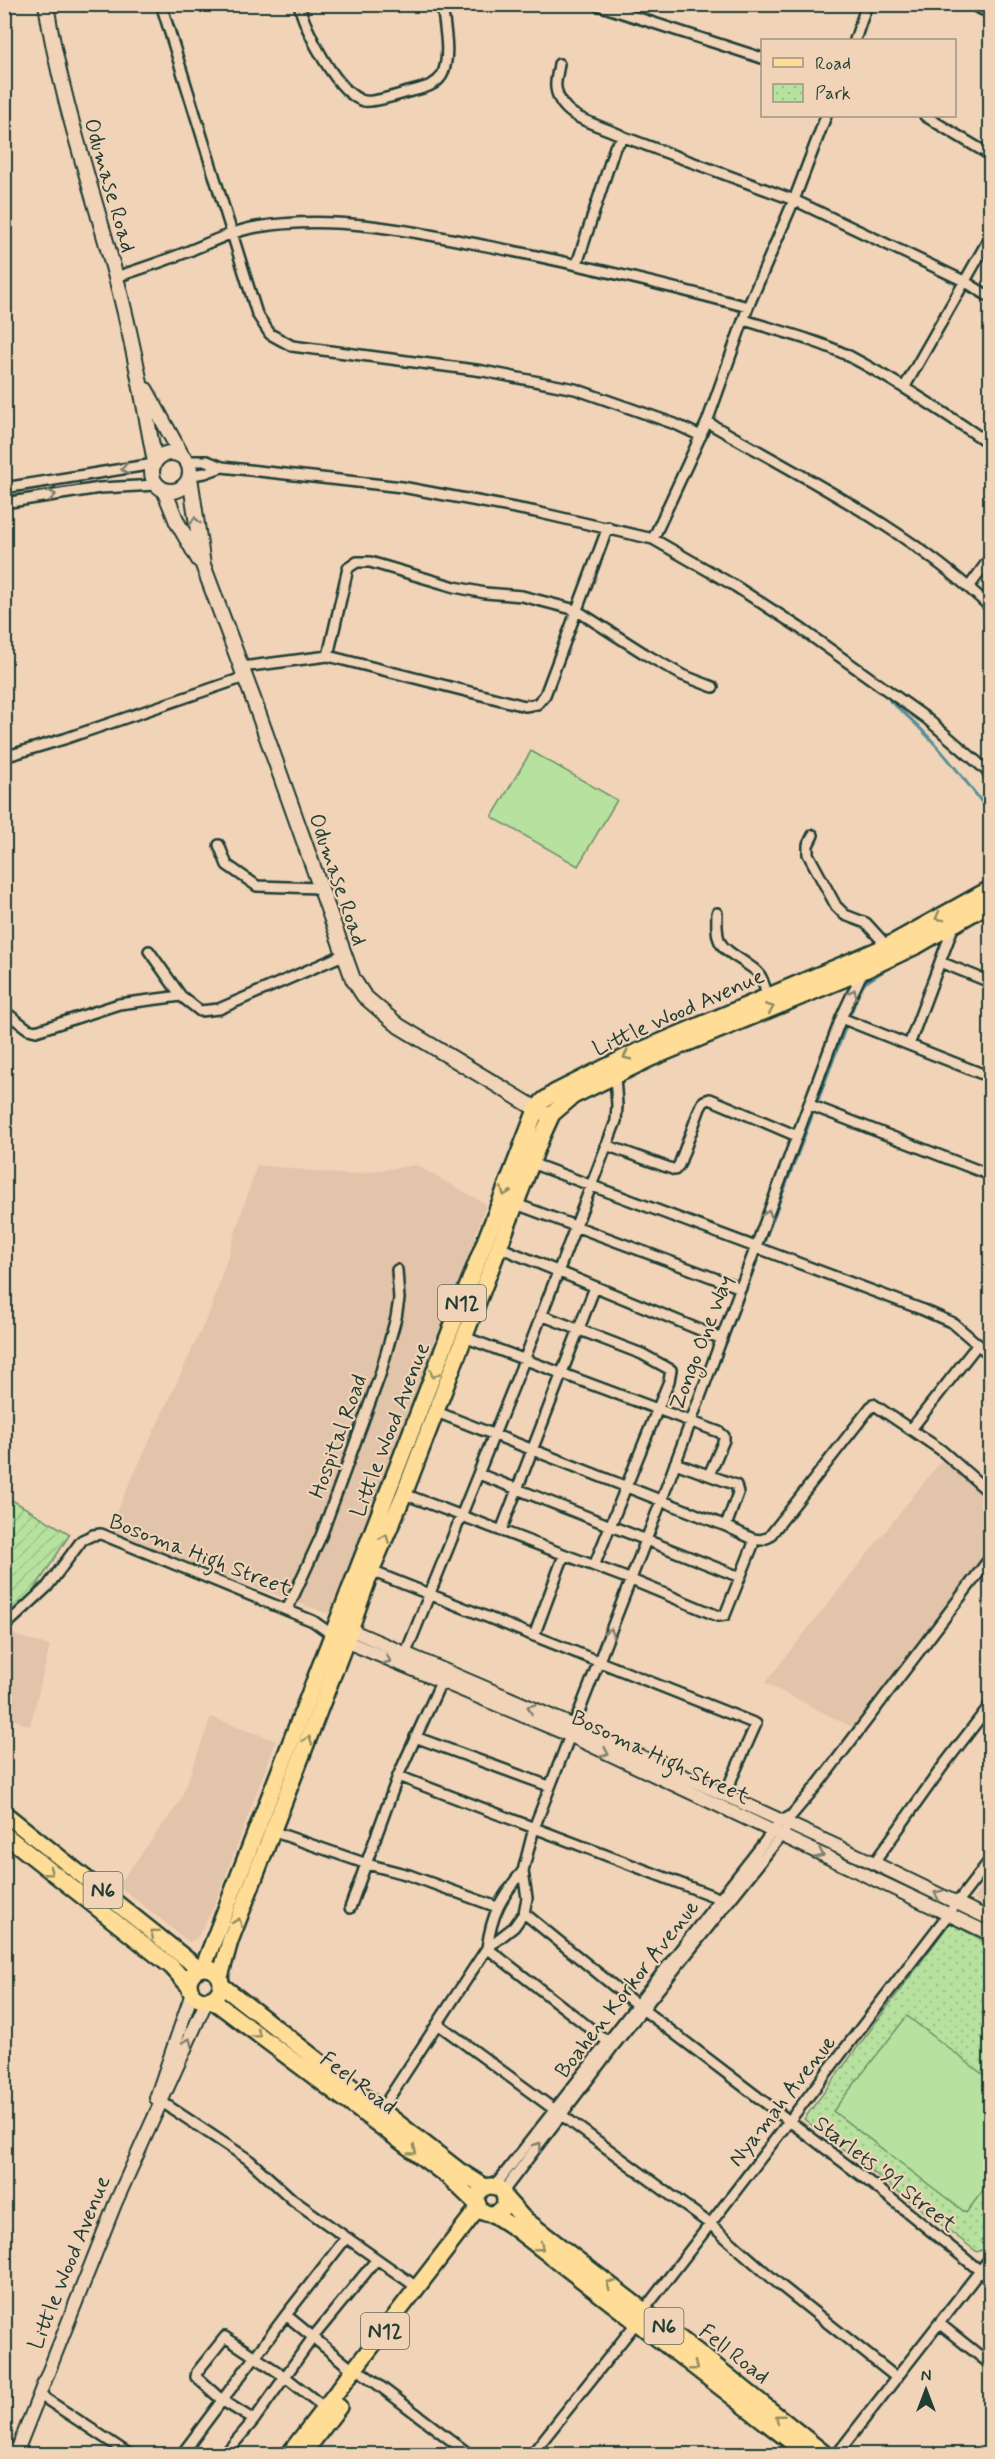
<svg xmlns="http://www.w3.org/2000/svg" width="995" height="2459" font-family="Mynerve,sans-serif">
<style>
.built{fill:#e1c4a9}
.park{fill:url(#park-dots);stroke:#6b8f69;stroke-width:1.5}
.garden{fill:url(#garden-furrows);stroke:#6b8f69;stroke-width:1.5}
.pitch{fill:#b7e19e;stroke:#6b8f69;stroke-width:1.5}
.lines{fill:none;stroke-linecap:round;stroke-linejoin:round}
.stream{stroke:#568f98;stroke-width:3}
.minor-casing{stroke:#1f3d34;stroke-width:14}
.tertiary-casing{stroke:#1f3d34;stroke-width:16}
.secondary-casing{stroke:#1f3d34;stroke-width:18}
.primary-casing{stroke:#1f3d34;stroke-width:20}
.trunk-casing{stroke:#1f3d34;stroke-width:20}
.minor{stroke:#f1d3b7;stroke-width:9}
.tertiary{stroke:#f1d3b7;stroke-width:12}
.secondary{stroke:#f1d3b7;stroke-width:14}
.primary{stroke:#ffdd96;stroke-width:15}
.trunk{stroke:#ffdd96;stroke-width:15}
.oneway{stroke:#7d806f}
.oneway2{stroke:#8f8d65}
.labels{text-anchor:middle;stroke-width:4.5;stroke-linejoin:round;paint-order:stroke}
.shield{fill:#f1d3b7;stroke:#5e6a5b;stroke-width:1.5}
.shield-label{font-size:21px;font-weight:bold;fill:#1f3d34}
.street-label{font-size:22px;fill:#1f3d34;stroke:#f1d3b7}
</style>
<defs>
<pattern id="park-dots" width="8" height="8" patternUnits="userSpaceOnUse" patternTransform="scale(1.5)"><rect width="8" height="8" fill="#b7e19e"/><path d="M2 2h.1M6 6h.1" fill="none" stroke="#9dc289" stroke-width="1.8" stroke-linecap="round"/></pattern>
<pattern id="garden-furrows" width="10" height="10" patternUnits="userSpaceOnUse" patternTransform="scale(1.5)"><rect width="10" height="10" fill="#b7e19e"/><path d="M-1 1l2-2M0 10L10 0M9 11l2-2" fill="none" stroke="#9dc289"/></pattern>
</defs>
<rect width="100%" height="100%" fill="#f1d3b7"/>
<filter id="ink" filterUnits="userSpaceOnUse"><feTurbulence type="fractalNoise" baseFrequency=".0167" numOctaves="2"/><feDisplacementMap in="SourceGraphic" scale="12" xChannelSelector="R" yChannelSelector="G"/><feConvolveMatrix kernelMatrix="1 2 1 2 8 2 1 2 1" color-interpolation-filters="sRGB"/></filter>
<g filter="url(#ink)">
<path class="built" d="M 257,1165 L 348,1175 L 416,1165 L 486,1204 L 425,1380 L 352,1562 L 329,1614 L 215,1573 L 108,1530 L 211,1309 Z
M 949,1451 L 990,1492 L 990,1556 L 856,1729 L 765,1683 Z
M 4,1632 L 50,1646 L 30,1726 L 5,1716 Z
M 211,1717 L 276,1741 L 214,1907 L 197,1938 L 189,1942 L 118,1885 L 180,1802 Z
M 990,1876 L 990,1907 L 973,1899 Z"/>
<path class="park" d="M 950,1923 L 990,1944 L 990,2239 L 982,2250 L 977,2252 L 804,2119 Z"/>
<path class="garden" d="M 5,1496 L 70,1534 L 25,1604 L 5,1626 Z"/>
<path class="pitch" d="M 531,751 L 617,800 L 578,866 L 492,817 Z
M 907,2016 L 990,2080 L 990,2181 L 966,2213 L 833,2111 Z"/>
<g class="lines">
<path class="stream" d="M 917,263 L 990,303
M 890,701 C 929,732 960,773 990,813
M 981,917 L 990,912
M 691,1435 L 859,992 L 865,983 L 896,963"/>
<defs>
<path id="minor" d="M 161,4 L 257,314 L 270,334 L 292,346 L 483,371 L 575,389 L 675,424 L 701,436
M 299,4 C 304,29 338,95 364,101 C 373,103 398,95 408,92 C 420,89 438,86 443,73 C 451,53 444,25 442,4
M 595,4 L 762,58
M 970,4 L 990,13
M 855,40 L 867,4
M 559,64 C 558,72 555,81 556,88 C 561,121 602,124 624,137
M 925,116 L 990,155
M 577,264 L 615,147 L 624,137 L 794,200 L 964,281 L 990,297
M 116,277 C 140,269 165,261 189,251 C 211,242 233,231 257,227 C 334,214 412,231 487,246 C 575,263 661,284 748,307
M 744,320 C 779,331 817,340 849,356 C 898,382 945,413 990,444
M 904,388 L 990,237
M 707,422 C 804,478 909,529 990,607
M 187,461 L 207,461 L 222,467 L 402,487 L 536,512 L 653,539 L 735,586 L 800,628 L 926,718 L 985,769 L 990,776
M 191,475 L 205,473 L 222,467
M 4,488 L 154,464
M 4,503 L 100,488 L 157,485
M 653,539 L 707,422 L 748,307 L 794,200 L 826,116
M 969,587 L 990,558
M 328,656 L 348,568 L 357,562 L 370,562 L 455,587 L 485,593 L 522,596 L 576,610 L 645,654 L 682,675 L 713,687
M 242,667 L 328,656 L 525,706 L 537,704 L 545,695 L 608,527
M 4,757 L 64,739 L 245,677
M 813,835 L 808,845 L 808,854 L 836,906 L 845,915 L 866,923 L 887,946
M 219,845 L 227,865 L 257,886 L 319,888
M 717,913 C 716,943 718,946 744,962 C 749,966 755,969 759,974 C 764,980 765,989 767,996
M 954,925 L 940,962 L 990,982
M 149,951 L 181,996 L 200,1011 L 219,1009 L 343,955
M 4,1011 L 28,1029 L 36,1031 L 119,1004 L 181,996
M 841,1018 L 990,1077
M 909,1045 L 940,962
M 810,1105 L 990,1175
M 606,1145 L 675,1170 L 679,1165 L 700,1108 L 704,1101 L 710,1099 L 797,1136
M 531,1163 L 921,1309 L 953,1323 L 990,1355
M 516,1204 L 741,1288
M 499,1247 L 722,1339
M 541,1315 L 642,1354 L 671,1370 L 669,1381 L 594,1566
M 464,1337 L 719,1432 L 724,1436 L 724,1440 L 709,1475
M 912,1428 L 978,1344
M 675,1463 L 736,1485 L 738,1493 L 726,1526
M 479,1474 L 740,1577
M 404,1494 L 629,1579 L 718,1616 L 725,1615 L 753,1545 L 753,1539 L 726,1526 L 434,1411
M 501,1531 L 595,1287
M 753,1539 L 761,1540 L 769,1537 L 873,1404 L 941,1450 L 990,1493
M 371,1571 L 756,1724 L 724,1796
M 287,1610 L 321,1536 L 380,1375 L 396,1318 L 399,1299 L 397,1270
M 4,1627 L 47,1587 L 82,1540 L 93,1535 L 101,1534 L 296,1614 L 313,1621 L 334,1636
M 534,1636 L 564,1555
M 405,1655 L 525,1358 L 616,1121 L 617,1105 L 615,1076
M 441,1682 L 398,1776 L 721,1899
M 415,1737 L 549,1786
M 269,1830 L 367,1864 L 409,1875 L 497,1907
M 874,1863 L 943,1766 L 990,1705
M 523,1871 C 501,1897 492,1913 487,1948 L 608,2042
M 350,1908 L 398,1776
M 524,1913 L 637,2005 L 889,2197 L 990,2279
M 438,2024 L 710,2224 L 780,2285 L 897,2378
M 162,2102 L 248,2159 L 293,2200 L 418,2288
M 381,2110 L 487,1948 L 514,1927 L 524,1913 L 527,1898 L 523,1871 L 534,1828 L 662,1499 L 841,1018 L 863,971
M 494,2187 L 781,1821 L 791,1816 L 819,1783 L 990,1558
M 502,2193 L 612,2048 L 785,1831
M 644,2310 L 990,1860
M 286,2315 L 354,2371
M 940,2324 L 990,2364
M 364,2374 L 469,2454
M 40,2395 L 129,2454
M 254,2420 L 223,2401 L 196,2377 L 197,2372 L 225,2337 L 284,2376 L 325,2408
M 4,2445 L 17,2451 L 16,2454
M 182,2454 L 286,2315 L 346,2238
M 225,2454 L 254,2420 L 314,2336 L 377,2259
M 532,2454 L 637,2322
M 837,2454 L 990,2258"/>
<path id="tertiary" d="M 344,1627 L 572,1725 L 874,1863 L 990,1919
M 338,1638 L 569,1735 L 990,1934
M 156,2098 L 192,1993
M 17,2451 L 115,2204 L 207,2000"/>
<path id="secondary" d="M 46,4 C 60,96 91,185 115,274 C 132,336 143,399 155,462
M 146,390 L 182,456
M152 472a19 19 0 1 1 38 0a19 19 0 1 1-38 0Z
M 190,477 L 203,565 L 254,701 L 353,979 L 364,996 L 399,1026 L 550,1117
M 164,490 L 177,522 L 199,560"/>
<path id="primary" d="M 4,1813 L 199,1969
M 4,1834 L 172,1967 L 189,1986
M 505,2198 L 523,2218 L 709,2361 L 825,2454
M 493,2214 L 516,2229 L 807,2454"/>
<path id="trunk" d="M 203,1968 L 536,1110 L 543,1101 L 554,1093 L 630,1055 L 887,946 L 990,889
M189 1984a16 16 0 1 1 32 0a16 16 0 1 1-32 0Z
M 220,1977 L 230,1941 L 346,1641 L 371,1571 L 404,1494 L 541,1138 L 552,1114 L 573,1096 L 651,1058 L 863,971 L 918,945 L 990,903
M 221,1985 L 458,2170 L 485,2187
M 211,1999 L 451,2179 L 478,2205
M477 2200a14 14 0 1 1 28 0a14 14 0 1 1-28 0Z
M 289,2454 L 479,2207
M 303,2454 L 339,2407"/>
</defs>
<use href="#minor" class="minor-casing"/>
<use href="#tertiary" class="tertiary-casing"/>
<use href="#secondary" class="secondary-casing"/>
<use href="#primary" class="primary-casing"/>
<use href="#trunk" class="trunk-casing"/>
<use href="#minor" class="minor"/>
<use href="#tertiary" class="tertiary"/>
<use href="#secondary" class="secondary"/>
<use href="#primary" class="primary"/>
<use href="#trunk" class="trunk"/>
</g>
<defs><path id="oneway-chevron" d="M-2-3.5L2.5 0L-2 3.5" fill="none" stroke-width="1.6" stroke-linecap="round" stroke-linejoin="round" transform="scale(1.5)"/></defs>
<g class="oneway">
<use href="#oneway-chevron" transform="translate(125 469) rotate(170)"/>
<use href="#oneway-chevron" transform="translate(52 495) rotate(-9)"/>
<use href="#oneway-chevron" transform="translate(195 521) rotate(-97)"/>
<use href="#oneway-chevron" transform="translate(853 993) rotate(-65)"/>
<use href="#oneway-chevron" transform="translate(768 1214) rotate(-70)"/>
<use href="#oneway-chevron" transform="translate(610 1632) rotate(-69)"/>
<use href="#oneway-chevron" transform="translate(387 1660) rotate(24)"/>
<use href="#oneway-chevron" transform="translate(531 1708) rotate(-157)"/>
<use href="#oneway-chevron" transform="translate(605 1753) rotate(25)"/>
<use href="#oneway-chevron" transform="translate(820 1854) rotate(25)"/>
<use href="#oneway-chevron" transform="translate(938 1894) rotate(-154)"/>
<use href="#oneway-chevron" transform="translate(188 2042) rotate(-66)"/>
<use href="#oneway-chevron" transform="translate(538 2146) rotate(-53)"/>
</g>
<g class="oneway2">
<use href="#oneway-chevron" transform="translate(939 917) rotate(151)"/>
<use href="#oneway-chevron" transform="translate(770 1008) rotate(-22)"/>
<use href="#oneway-chevron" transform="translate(627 1056) rotate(155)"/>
<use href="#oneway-chevron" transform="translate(505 1192) rotate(111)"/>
<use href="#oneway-chevron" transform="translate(434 1374) rotate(112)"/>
<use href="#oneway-chevron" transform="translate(385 1538) rotate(-67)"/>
<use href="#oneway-chevron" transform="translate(308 1740) rotate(-69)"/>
<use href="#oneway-chevron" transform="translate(49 1872) rotate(39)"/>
<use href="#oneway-chevron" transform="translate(238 1922) rotate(-69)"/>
<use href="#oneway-chevron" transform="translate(154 1933) rotate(-140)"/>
<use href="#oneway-chevron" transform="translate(257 2034) rotate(37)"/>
<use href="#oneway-chevron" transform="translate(413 2151) rotate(37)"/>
<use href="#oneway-chevron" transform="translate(540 2247) rotate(38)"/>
<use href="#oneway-chevron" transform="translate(610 2284) rotate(-143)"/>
<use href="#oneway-chevron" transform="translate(694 2367) rotate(38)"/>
<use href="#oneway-chevron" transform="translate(779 2418) rotate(-141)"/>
</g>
</g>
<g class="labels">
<g class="shield">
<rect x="438" y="1285" width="48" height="36" rx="4.5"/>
<rect x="83.5" y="1872" width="39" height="36" rx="4.5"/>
<rect x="644.5" y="2308" width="39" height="36" rx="4.5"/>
<rect x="361" y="2313" width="48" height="36" rx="4.5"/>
</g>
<g class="shield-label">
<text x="462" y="1310">N12</text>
<text x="103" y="1897">N6</text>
<text x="664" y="2333">N6</text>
<text x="385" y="2338">N12</text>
</g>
<g class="street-label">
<text transform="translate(111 185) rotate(74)" y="8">Odumase Road</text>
<text transform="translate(339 879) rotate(71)" y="8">Odumase Road</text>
<text transform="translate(678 1011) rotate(-24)" y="8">Little Wood Avenue</text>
<text transform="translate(700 1342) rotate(-69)" y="8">Zongo One Way</text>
<text transform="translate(389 1429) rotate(-69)" y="8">Little Wood Avenue</text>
<text transform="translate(337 1436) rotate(-70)" y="8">Hospital Road</text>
<text transform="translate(201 1554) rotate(21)" y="8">Bosoma High Street</text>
<text transform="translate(661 1756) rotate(25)" y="8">Bosoma High Street</text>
<text transform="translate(626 1988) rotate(-52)" y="8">Boahen Korkor Avenue</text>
<text transform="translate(359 2082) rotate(37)" y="8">Feel Road</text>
<text transform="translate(781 2100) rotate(-52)" y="8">Nyamah Avenue</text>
<text transform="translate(886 2173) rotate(38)" y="8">Starlets '91 Street</text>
<text transform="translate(68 2262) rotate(-68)" y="8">Little Wood Avenue</text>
<text transform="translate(735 2353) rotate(38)" y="8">Fell Road</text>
</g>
</g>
<rect width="995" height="2459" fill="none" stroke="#f1d3b7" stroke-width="24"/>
<rect x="12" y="12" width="971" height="2435" fill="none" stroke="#1f3d34" stroke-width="2" filter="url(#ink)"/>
<rect x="761" y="39" width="195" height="78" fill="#f1d3b7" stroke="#9d9783" stroke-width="1.5"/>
<rect x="773" y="58" width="30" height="9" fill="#ffdd96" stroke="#9d9783" stroke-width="1.5"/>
<text x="815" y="69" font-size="18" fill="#1f3d34">Road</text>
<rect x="773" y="84" width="30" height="18" fill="url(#park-dots)" stroke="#9d9783" stroke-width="1.5"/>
<text x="815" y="99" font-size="18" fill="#1f3d34">Park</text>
<g transform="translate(926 2390)" stroke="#f1d3b7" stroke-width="4.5" paint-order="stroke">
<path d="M0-4.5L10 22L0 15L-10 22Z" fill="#1f3d34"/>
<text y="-9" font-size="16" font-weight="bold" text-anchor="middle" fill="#1f3d34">N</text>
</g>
</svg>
